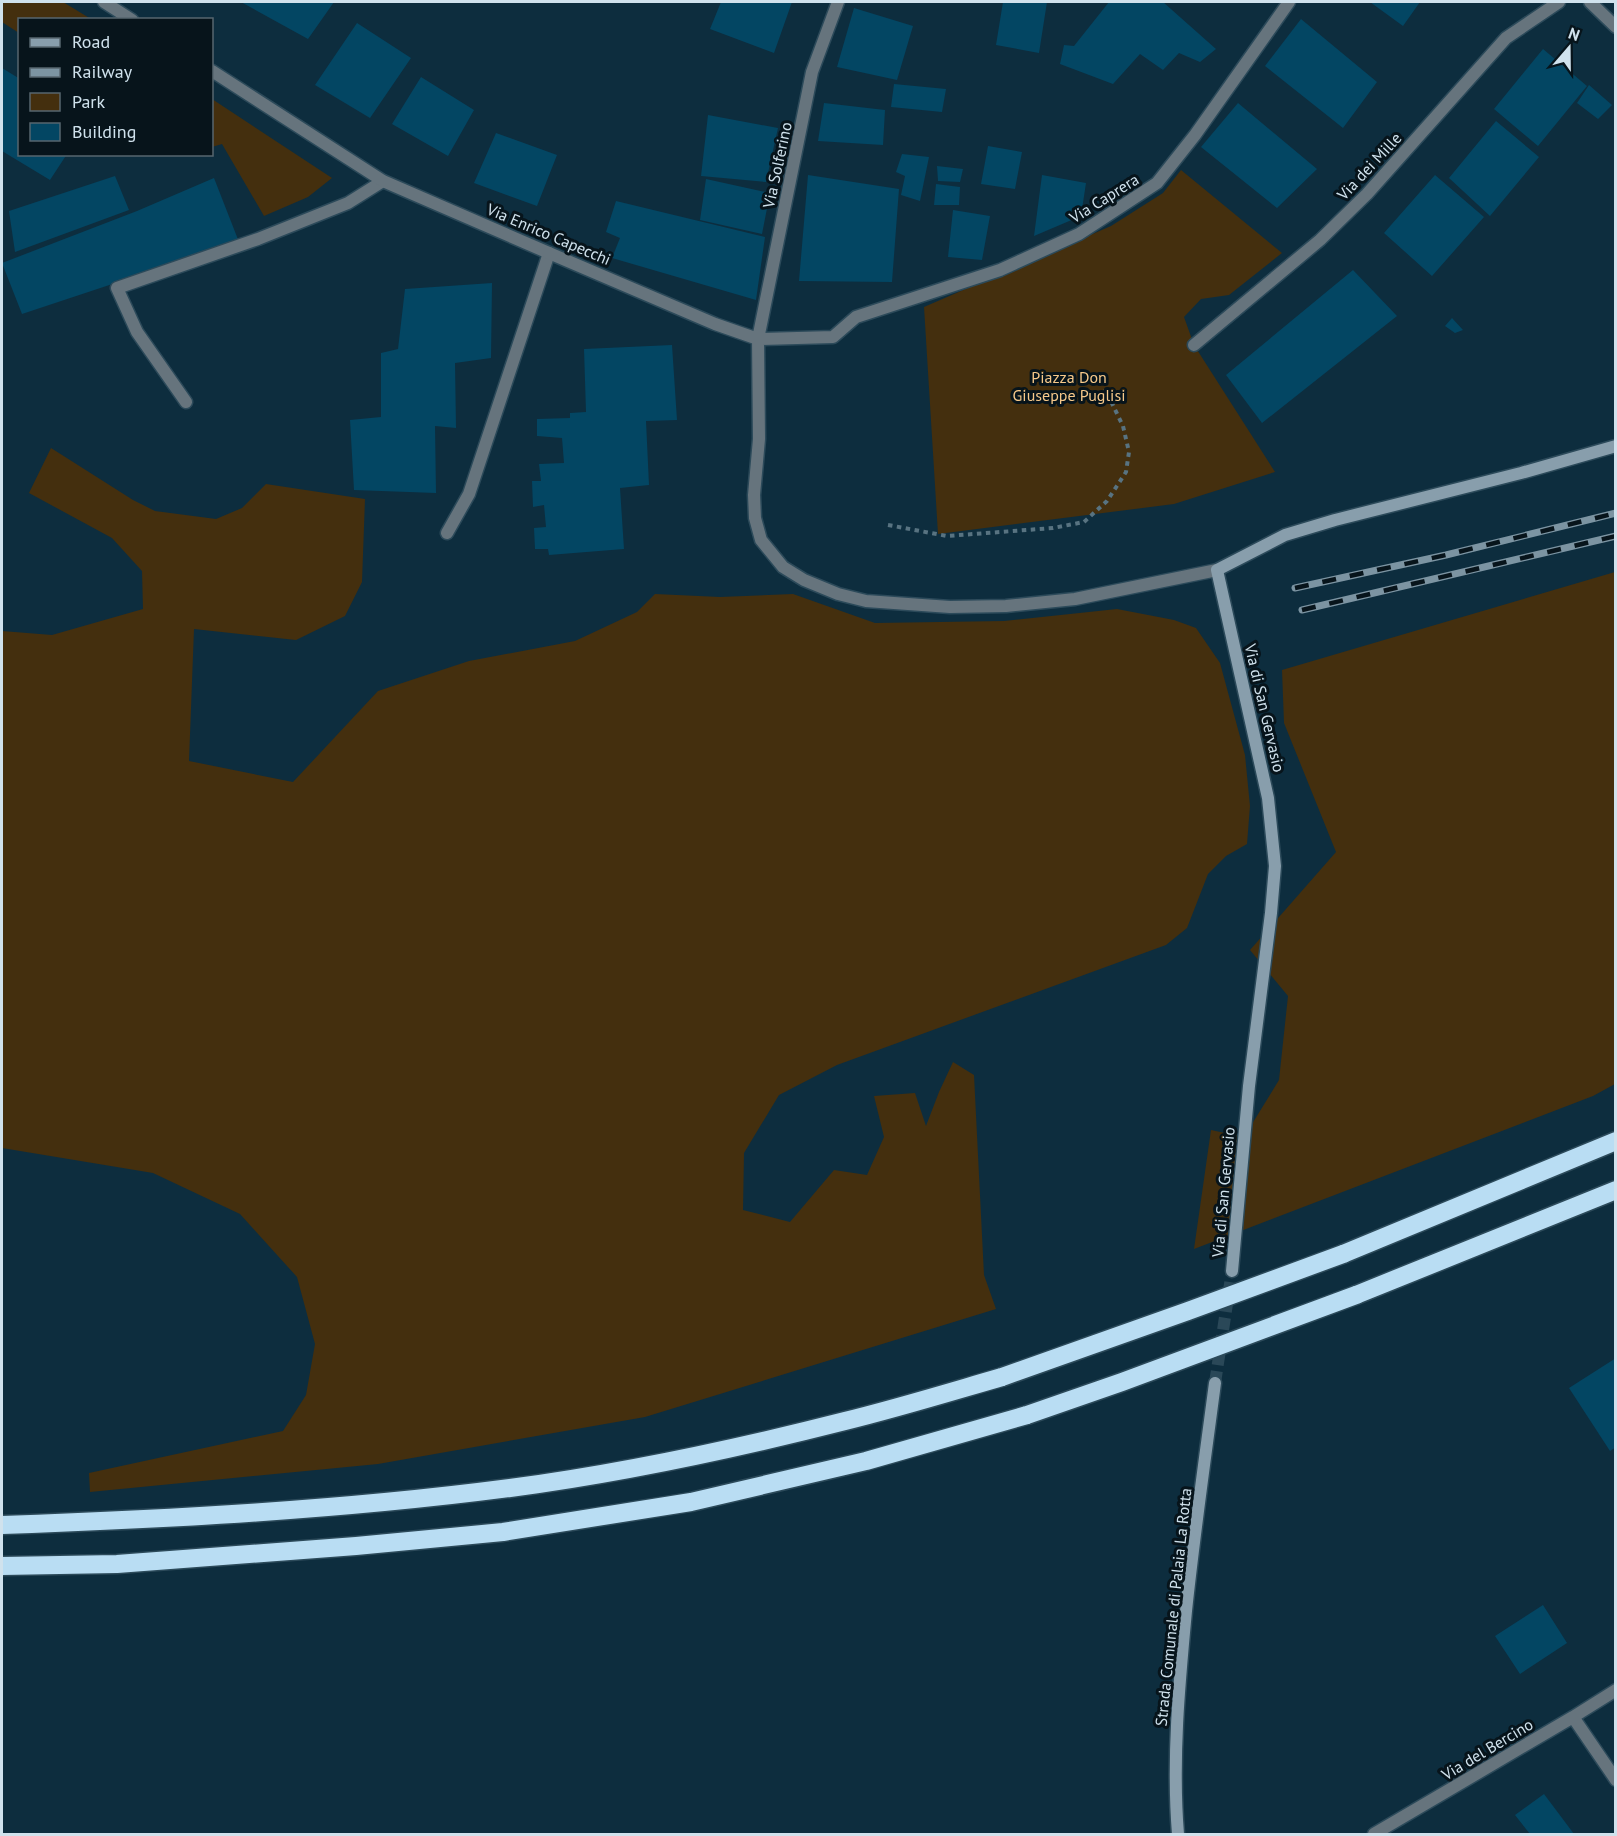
<svg xmlns="http://www.w3.org/2000/svg" width="1617" height="1836" font-family="'PT Sans',sans-serif">
<style>
.green{fill:#442f0e}
.building{fill:#034663}
.lines{fill:none;stroke-linecap:round;stroke-linejoin:round}
.secondary-tunnel{stroke:#2a4858;stroke-width:12;stroke-dasharray:12 6;stroke-linecap:butt}
.lane-casing{stroke:#2c4a5a;stroke-width:15}
.street-casing{stroke:#2c4a5a;stroke-width:15}
.secondary-casing{stroke:#2c4a5a;stroke-width:15}
.highway-casing{stroke:#2c4a5a;stroke-width:21}
.path{stroke:#587381;stroke-width:4;stroke-dasharray:4.5 4.5;stroke-linecap:butt}
.lane{stroke:#66747d;stroke-width:12}
.street{stroke:#66747d;stroke-width:12}
.secondary{stroke:#889eac;stroke-width:12}
.highway{stroke:#b9ddf3;stroke-width:18}
.rail-casing{stroke:#7c94a2;stroke-width:7}
.rail{stroke:#07141b;stroke-width:4.5;stroke-dasharray:14;stroke-linecap:butt}
.highway-bridge-casing{stroke:#2c4a5a;stroke-width:21;stroke-linecap:butt}
.highway-bridge{stroke:#b9ddf3;stroke-width:18}
.labels{text-anchor:middle;stroke-width:6;stroke-linejoin:round;paint-order:stroke}
.street-label{font-size:16px;fill:#d0e2ed;stroke:#07141b}
.park-label{font-size:16px;fill:#f7c98a;stroke:#07141b}
</style>
<rect width="100%" height="100%" fill="#0d2d3e"/>
<path class="green" d="M 2,2 L 63,2 L 91,19 L 20,20 L 19,33 L 2,22 Z
M 212,99 L 332,178 L 308,197 L 264,216 L 222,144 L 212,147 Z
M 1181,170 L 1282,253 L 1229,295 L 1201,299 L 1184,317 L 1194,345 L 1275,472 L 1174,504 L 938,534 L 924,307 L 1111,226 L 1163,193 Z
M 51,448 L 133,500 L 155,511 L 216,519 L 242,508 L 266,484 L 365,499 L 362,582 L 345,616 L 296,640 L 194,629 L 189,761 L 293,782 L 378,691 L 469,661 L 575,641 L 637,612 L 655,594 L 720,597 L 793,594 L 875,623 L 1004,621 L 1117,609 L 1174,620 L 1196,628 L 1220,663 L 1245,755 L 1250,806 L 1247,844 L 1226,856 L 1208,874 L 1187,928 L 1166,945 L 837,1065 L 779,1095 L 744,1153 L 743,1210 L 790,1222 L 834,1170 L 867,1175 L 884,1137 L 874,1096 L 915,1093 L 926,1126 L 939,1092 L 953,1062 L 974,1075 L 984,1275 L 996,1309 L 645,1417 L 378,1464 L 90,1492 L 89,1473 L 283,1431 L 306,1395 L 315,1344 L 297,1277 L 240,1214 L 153,1173 L 2,1148 L 2,631 L 52,635 L 143,609 L 142,571 L 112,538 L 29,493 Z
M 1615,572 L 1615,1084 L 1593,1096 L 1194,1249 L 1211,1130 L 1244,1137 L 1279,1080 L 1288,996 L 1250,950 L 1336,852 L 1284,723 L 1282,670 Z"/>
<path class="building" d="M 241,2 L 334,2 L 308,39 Z
M 721,2 L 792,2 L 774,53 L 710,29 Z
M 1003,2 L 1047,2 L 1039,53 L 996,45 Z
M 1109,2 L 1163,2 L 1216,49 L 1200,62 L 1179,53 L 1163,70 L 1140,54 L 1113,84 L 1060,64 L 1064,45 L 1074,46 Z
M 1370,2 L 1420,2 L 1403,26 Z
M 854,8 L 913,26 L 897,80 L 837,67 Z
M 1301,19 L 1377,82 L 1343,128 L 1265,66 Z
M 357,23 L 411,58 L 370,118 L 315,85 Z
M 1543,49 L 1587,86 L 1538,146 L 1494,109 Z
M 2,68 L 20,79 L 20,154 L 67,154 L 50,180 L 2,151 Z
M 421,77 L 474,110 L 448,156 L 392,124 Z
M 894,84 L 946,89 L 942,112 L 891,107 Z
M 1589,85 L 1612,105 L 1598,119 L 1577,103 Z
M 824,103 L 885,110 L 883,145 L 818,141 Z
M 1238,103 L 1317,169 L 1277,208 L 1201,147 Z
M 708,115 L 778,128 L 766,182 L 701,176 Z
M 1496,121 L 1539,157 L 1490,216 L 1449,178 Z
M 496,133 L 557,155 L 537,206 L 474,183 Z
M 988,146 L 1022,152 L 1015,189 L 981,184 Z
M 902,154 L 929,157 L 920,201 L 901,195 L 905,176 L 896,172 Z
M 937,166 L 963,169 L 960,182 L 938,181 Z
M 808,175 L 899,189 L 892,282 L 799,281 Z
M 1042,175 L 1086,183 L 1081,216 L 1034,236 Z
M 1435,175 L 1484,217 L 1432,276 L 1384,233 Z
M 115,176 L 129,210 L 15,252 L 9,211 Z
M 214,178 L 239,242 L 22,314 L 2,263 L 137,211 Z
M 706,179 L 770,193 L 762,234 L 700,220 Z
M 936,184 L 960,187 L 959,205 L 934,205 Z
M 616,201 L 765,237 L 756,300 L 612,258 L 620,238 L 606,232 Z
M 953,210 L 990,216 L 982,260 L 948,257 Z
M 1353,270 L 1397,316 L 1262,423 L 1226,375 Z
M 492,283 L 491,358 L 455,363 L 456,428 L 435,426 L 436,493 L 354,490 L 350,420 L 381,417 L 381,353 L 398,349 L 405,289 Z
M 1452,318 L 1463,330 L 1455,333 L 1445,326 Z
M 672,345 L 677,420 L 646,421 L 649,485 L 620,488 L 624,549 L 549,555 L 548,549 L 535,549 L 534,528 L 546,527 L 544,505 L 533,507 L 532,481 L 541,481 L 539,464 L 564,463 L 562,438 L 537,436 L 537,419 L 570,418 L 570,413 L 586,412 L 584,349 Z
M 1616,1358 L 1616,1447 L 1610,1451 L 1569,1388 Z
M 1543,1605 L 1567,1643 L 1520,1674 L 1495,1636 Z
M 1544,1794 L 1574,1834 L 1530,1834 L 1515,1815 Z"/>
<g class="lines">
<path class="secondary-tunnel" d="M 1215,1383 L 1232,1271"/>
<defs>
<path id="lane" d="M 1590,2 L 1616,27
M 1194,345 L 1320,240 L 1367,194 L 1506,38 L 1559,2
M 186,402 L 137,332 L 117,288 L 258,239 L 348,203 L 383,181
M 447,533 L 469,494 L 549,253"/>
<path id="street" d="M 104,2 L 132,20
M 838,2 L 812,72 L 758,339 L 759,439 L 754,495 L 755,518 L 761,540 L 783,567 L 804,580 L 838,594 L 866,601 L 950,607 L 1006,606 L 1075,599 L 1217,570
M 212,71 L 383,181 L 549,253 L 715,324 L 758,339 L 833,337 L 856,317 L 1000,270 L 1079,234 L 1157,183 L 1195,135 L 1289,2
M 1573,1717 L 1616,1780
M 1374,1834 L 1573,1717 L 1616,1690"/>
<path id="secondary" d="M 1232,1271 L 1249,1086 L 1271,913 L 1275,866 L 1268,798 L 1217,570 L 1285,535 L 1335,520 L 1521,473 L 1616,446
M 1178,1834 C 1172,1760 1179,1685 1186,1611 C 1194,1535 1205,1459 1215,1383"/>
<path id="highway" d="M 1343,1254 L 1616,1141
M 1356,1295 L 1616,1190
M 2,1525 C 171,1519 341,1510 510,1488 C 623,1473 735,1449 845,1421 C 898,1408 950,1392 1002,1377
M 2,1566 L 117,1564 L 356,1546 L 503,1532 L 691,1502 L 866,1461 L 1027,1415"/>
</defs>
<use href="#lane" class="lane-casing"/>
<use href="#street" class="street-casing"/>
<use href="#secondary" class="secondary-casing"/>
<use href="#highway" class="highway-casing"/>
<path class="path" d="M 888,525 L 947,536 L 1053,528 L 1084,522 L 1107,501 L 1126,472 L 1129,452 L 1123,426 L 1105,389"/>
<use href="#lane" class="lane"/>
<use href="#street" class="street"/>
<use href="#secondary" class="secondary"/>
<use href="#highway" class="highway"/>
<defs>
<path id="rail" d="M 1295,588 L 1446,555 L 1616,513
M 1302,610 L 1616,536"/>
</defs>
<use href="#rail" class="rail-casing"/>
<use href="#rail" class="rail"/>
<defs>
<path id="highway-bridge" d="M 1002,1377 L 1188,1311 L 1343,1254
M 1027,1415 L 1122,1382 L 1356,1295"/>
</defs>
<use href="#highway-bridge" class="highway-bridge-casing"/>
<use href="#highway-bridge" class="highway-bridge"/>
</g>
<g class="labels">
<g class="street-label">
<text transform="translate(777 165) rotate(-78)" y="6">Via Solferino</text>
<text transform="translate(1369 166) rotate(-47)" y="6">Via dei Mille</text>
<text transform="translate(1104 198) rotate(-32)" y="6">Via Caprera</text>
<text transform="translate(549 234) rotate(23)" y="6">Via Enrico Capecchi</text>
<text transform="translate(1265 708) rotate(77)" y="6">Via di San Gervasio</text>
<text transform="translate(1223 1192) rotate(-85)" y="6">Via di San Gervasio</text>
<text transform="translate(1173 1607) rotate(-84)" y="6">Strada Comunale di Palaia La Rotta</text>
<text transform="translate(1487 1749) rotate(-31)" y="6">Via del Bercino</text>
</g>
<g class="park-label">
<text x="1069" y="383">Piazza Don<tspan x="1069" dy="18">Giuseppe Puglisi</tspan></text>
</g>
</g>
<rect width="1617" height="1836" fill="none" stroke="#d0e2ed" stroke-width="6"/>
<rect x="18" y="18" width="195" height="138" fill="#07141b" stroke="#57666f" stroke-width="1.5"/>
<rect x="30" y="38" width="30" height="9" fill="#889eac" stroke="#57666f" stroke-width="1.5"/>
<text x="72" y="48" font-size="18" fill="#d0e2ed">Road</text>
<rect x="30" y="68" width="30" height="9" fill="#7c94a2" stroke="#57666f" stroke-width="1.5"/>
<text x="72" y="78" font-size="18" fill="#d0e2ed">Railway</text>
<rect x="30" y="93" width="30" height="18" fill="#442f0e" stroke="#57666f" stroke-width="1.5"/>
<text x="72" y="108" font-size="18" fill="#d0e2ed">Park</text>
<rect x="30" y="123" width="30" height="18" fill="#034663" stroke="#57666f" stroke-width="1.5"/>
<text x="72" y="138" font-size="18" fill="#d0e2ed">Building</text>
<g transform="translate(1569 48) rotate(20)" stroke="#07141b" stroke-width="4.5" paint-order="stroke">
<path d="M0-4.5L10 22L0 15L-10 22Z" fill="#d0e2ed"/>
<text y="-9" font-size="16" font-weight="bold" text-anchor="middle" fill="#d0e2ed">N</text>
</g>
</svg>
